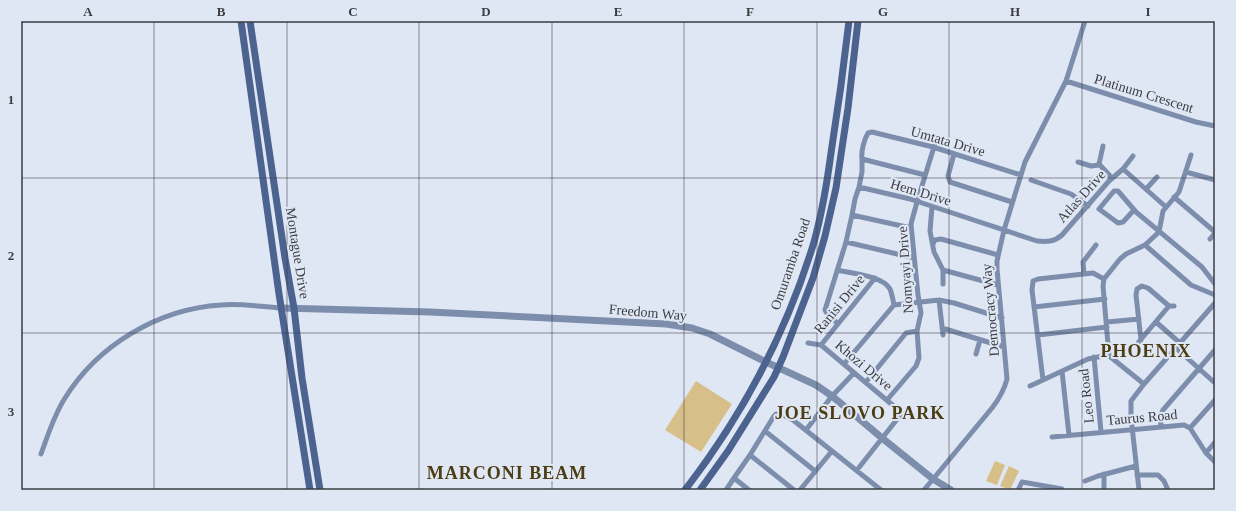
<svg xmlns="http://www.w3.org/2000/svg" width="1236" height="511" font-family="'Times New Roman',serif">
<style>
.green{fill:#d6bf89}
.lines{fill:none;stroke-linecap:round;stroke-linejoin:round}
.minor{stroke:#7d8ead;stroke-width:5}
.tertiary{stroke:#7d8ead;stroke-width:7}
.secondary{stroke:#4c6390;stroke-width:7}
.grid{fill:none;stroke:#3a3d42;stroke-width:1;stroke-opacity:0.55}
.labels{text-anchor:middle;stroke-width:4;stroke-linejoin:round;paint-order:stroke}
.street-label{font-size:14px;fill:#3a3d42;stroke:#e0e7f4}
.district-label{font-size:18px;font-weight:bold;letter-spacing:1px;fill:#4c3d15;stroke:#e0e7f4}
.neatline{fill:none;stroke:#3a3d42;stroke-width:1.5}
.grid-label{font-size:13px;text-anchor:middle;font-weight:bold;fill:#3a3d42}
</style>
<rect width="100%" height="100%" fill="#e0e7f4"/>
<path class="green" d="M 696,381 L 732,404 L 701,452 L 665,430 Z
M 995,461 L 1005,465 L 997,485 L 986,481 Z
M 1009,466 L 1019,471 L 1010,490 L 1000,486 Z"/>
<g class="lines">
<path class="minor" d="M 1066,81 L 1196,122 L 1215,126
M 1103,146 L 1099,164 L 1112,178
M 954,154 L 948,176 L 950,182 L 1012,202
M 862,159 L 862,172 L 859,187 L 910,199 L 1037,241 C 1047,242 1054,242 1062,235 L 1109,181 L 1123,169 L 1133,156
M 1078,162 L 1091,166 L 1099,165
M 1123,169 L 1166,207
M 1186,172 L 1215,180
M 925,175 L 862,159 C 861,151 864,140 868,133 L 872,132 L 933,147 L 1021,175
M 1031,180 L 1071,194 L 1088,206
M 859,187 L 855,199 L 852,215 L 911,228
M 1146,189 L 1157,177
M 1174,197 L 1215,232
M 932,207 L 930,231 L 934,252 L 943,270 L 943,284
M 1134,210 L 1123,222 L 1118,223 L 1099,209 L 1114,191 L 1118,191 L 1136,212 L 1202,267 L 1215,284
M 1210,239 L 1215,233
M 846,242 L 914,258
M 933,244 L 935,240 L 941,239 L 998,255
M 1145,245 L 1191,285 L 1215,295
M 837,270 C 851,273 883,276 890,289 C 892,294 893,300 894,305
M 943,270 L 998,285
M 1084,274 L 1083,262 L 1096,245
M 939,300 L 943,335
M 894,305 L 939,300 L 954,303 L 1002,318
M 1034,307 L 1105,299
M 1107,322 L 1139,319
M 1156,322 L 1180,343
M 838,324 L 826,312 L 825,310 L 846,242 L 852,215
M 942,328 L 1004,347
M 1038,335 L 1107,327
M 1141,340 L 1136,295 L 1137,289 L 1142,286 L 1148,288 L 1169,306
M 808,343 L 821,345 L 902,413 L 857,470
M 1137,344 L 1169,306 L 1174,306
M 821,345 L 875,278
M 1176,348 L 1215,383
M 976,354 L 980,340
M 1109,356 L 1103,286 L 1104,279 L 1120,259 L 1126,254 L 1145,245 L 1159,232 L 1163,211 L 1179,192 L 1191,155
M 1094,357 L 1101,432
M 844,364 L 894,305
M 1062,371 L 1069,435
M 1043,380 L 1032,290 L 1033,281 L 1038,279 L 1093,273 L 1104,279
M 866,382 L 906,333 L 917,331
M 1030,386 L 1088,359 L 1103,356 L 1109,356 L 1113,359 L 1144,384
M 887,400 L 916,366 L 919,358 L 917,331 L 921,313 L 918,295 L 911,224 L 917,202 L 937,137
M 1161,426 L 1160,417 L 1163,410 L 1215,350
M 1190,428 L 1215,400
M 806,430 L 832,396 L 854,373
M 765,431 L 815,471
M 1052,437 L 1184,425 L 1190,428 L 1206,453 L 1215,462
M 1206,453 L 1215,442
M 41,454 C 48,435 54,415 65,398 C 98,345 158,309 221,305 C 241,303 261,307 281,308
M 750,455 L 774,416 L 776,414 L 781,414 L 793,420 L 881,490
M 1104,474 L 1104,490
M 1137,475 L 1158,475 L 1164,481 L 1168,490
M 1085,481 L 1098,476 L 1136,466
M 726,490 L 734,478
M 749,490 L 734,478 L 750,455 L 794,490
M 800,490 L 832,451
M 924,490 L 992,408 C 999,399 1004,391 1007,379 L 997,269 L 997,261 L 1004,230 L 1025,162 L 1066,81 L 1085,21
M 1018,490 L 1022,482 L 1062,489 L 1061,490
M 1139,490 L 1131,417 L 1131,401 L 1144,384 L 1215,303"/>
<path class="tertiary" d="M 281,308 L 430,312 L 666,324 L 692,328 L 710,334 L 766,362 L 816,385 L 832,396 L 882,438 L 933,479 L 951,490"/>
<path class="secondary" d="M 241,21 L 279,294 L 310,490
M 250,21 L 285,258 L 294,308 L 302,378 L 320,490
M 685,490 C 742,416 787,331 814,242 C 822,213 827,183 831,153 C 838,109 844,65 849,21
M 700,490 L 728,451 L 774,377 L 783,357 L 813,278 L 825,236 L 836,188 L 848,108 L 858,21"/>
</g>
<path class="grid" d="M 154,21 L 154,490M 287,21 L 287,490M 419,21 L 419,490M 552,21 L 552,490M 684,21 L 684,490M 817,21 L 817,490M 949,21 L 949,490M 1082,21 L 1082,490M 21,178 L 1215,178M 21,333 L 1215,333"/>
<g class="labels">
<g class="street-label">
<text transform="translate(1144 93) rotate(17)" y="5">Platinum Crescent</text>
<text transform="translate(948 141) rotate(16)" y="5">Umtata Drive</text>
<text transform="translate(921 192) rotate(17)" y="5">Hem Drive</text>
<text transform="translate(1081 196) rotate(-48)" y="5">Atlas Drive</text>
<text transform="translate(298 253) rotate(81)" y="5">Montague Drive</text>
<text transform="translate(790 264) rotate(-71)" y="5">Omuramba Road</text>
<text transform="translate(905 270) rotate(-94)" y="5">Nomyayi Drive</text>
<text transform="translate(839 304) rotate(-51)" y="5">Ranisi Drive</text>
<text transform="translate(990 310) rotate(-95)" y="5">Democracy Way</text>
<text transform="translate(648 312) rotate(5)" y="5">Freedom Way</text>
<text transform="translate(864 365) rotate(40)" y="5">Khozi Drive</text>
<text transform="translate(1086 396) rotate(-96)" y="5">Leo Road</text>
<text transform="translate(1142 417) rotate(-5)" y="5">Taurus Road</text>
</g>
<g class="district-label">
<text x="1146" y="357">PHOENIX</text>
<text x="860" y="419">JOE SLOVO PARK</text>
<text x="507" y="479">MARCONI BEAM</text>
</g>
</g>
<rect width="1236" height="511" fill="none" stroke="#e0e7f4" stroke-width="44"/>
<rect x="22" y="22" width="1192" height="467" class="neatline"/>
<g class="grid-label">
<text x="88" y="16">A</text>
<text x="221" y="16">B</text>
<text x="353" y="16">C</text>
<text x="486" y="16">D</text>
<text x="618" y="16">E</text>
<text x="750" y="16">F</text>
<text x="883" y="16">G</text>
<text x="1015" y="16">H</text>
<text x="1148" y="16">I</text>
<text x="11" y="104">1</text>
<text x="11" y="260">2</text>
<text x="11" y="416">3</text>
</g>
</svg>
